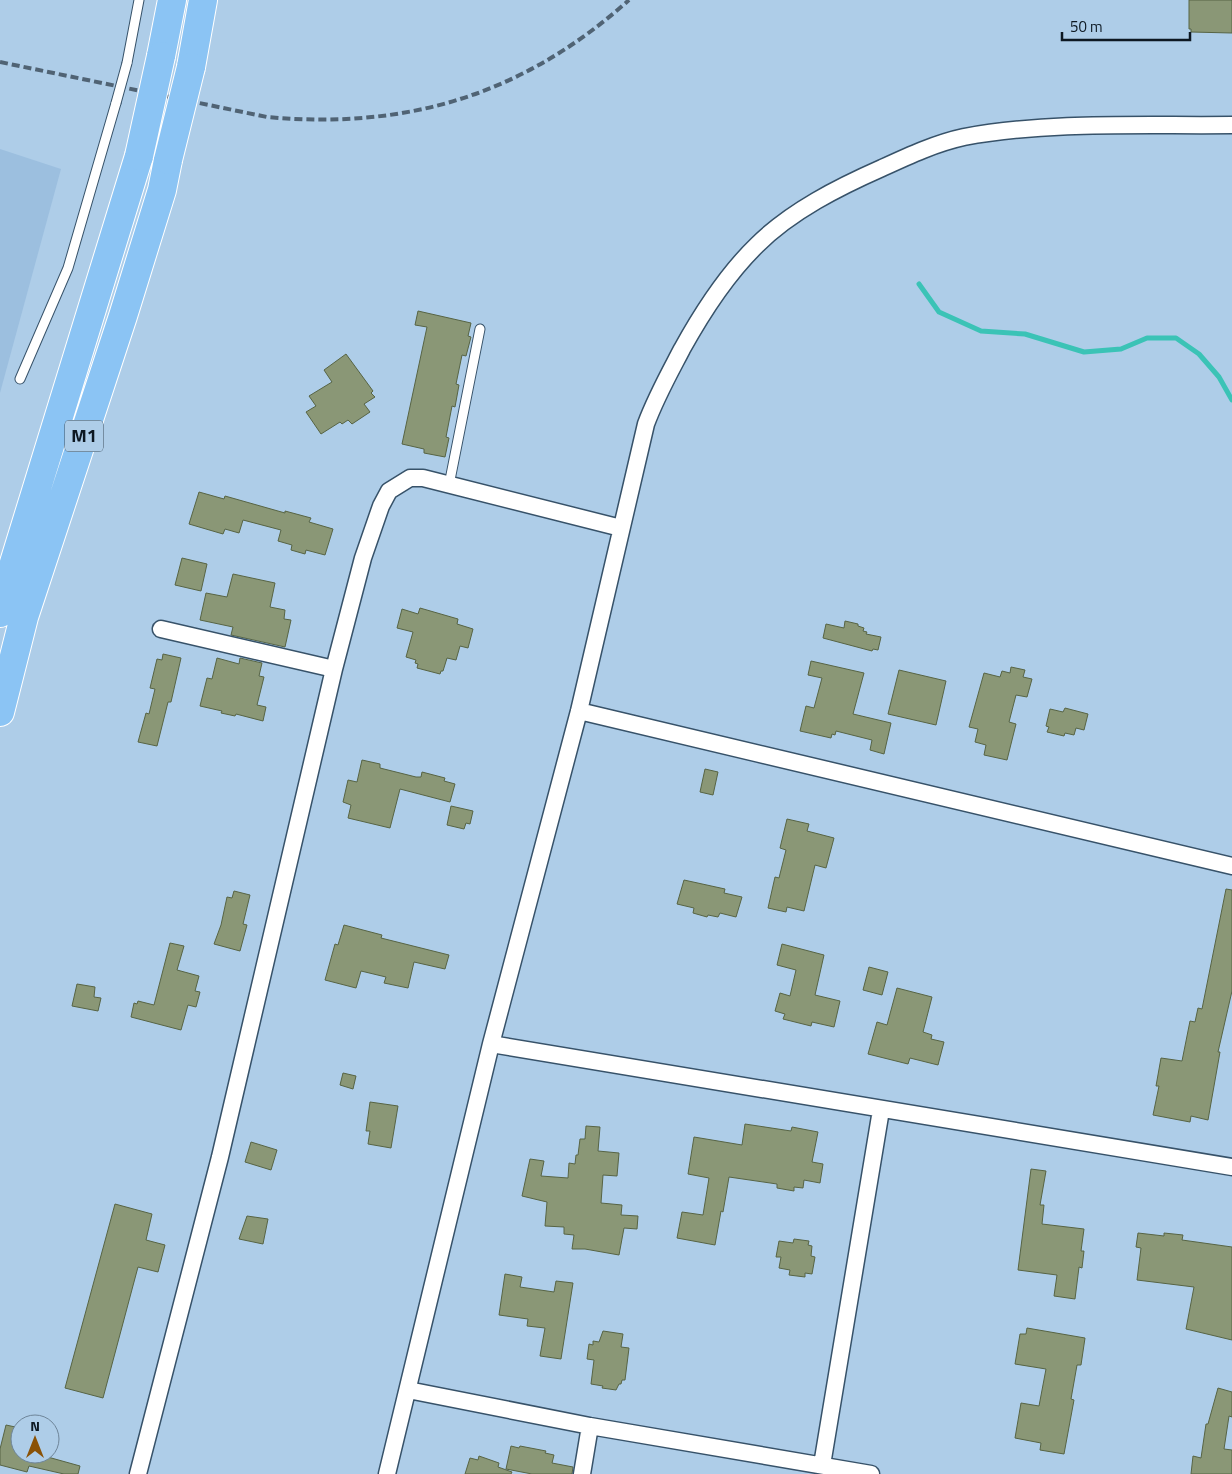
<svg xmlns="http://www.w3.org/2000/svg" width="1232" height="1474" font-family="'Titillium Web',sans-serif">
<style>
.built{fill:#9cbfdf}
.lines{fill:none;stroke-linecap:round;stroke-linejoin:round}
.stream{stroke:#3bc3b6;stroke-width:5}
.building{fill:#8a9776;stroke:#576444}
.service-casing{stroke:#375269;stroke-width:11}
.minor-casing{stroke:#375269;stroke-width:19}
.trunk-casing{stroke:#fff;stroke-width:30}
.service{stroke:#fff;stroke-width:9}
.minor{stroke:#fff;stroke-width:16}
.trunk{stroke:#8bc4f4;stroke-width:28}
.rail{stroke:#506374;stroke-width:4;stroke-dasharray:8 4;stroke-linecap:butt}
.service-bridge-casing{stroke:#375269;stroke-width:11;stroke-linecap:butt}
.trunk-bridge-casing{stroke:#fff;stroke-width:30;stroke-linecap:butt}
.service-bridge{stroke:#fff;stroke-width:9}
.trunk-bridge{stroke:#8bc4f4;stroke-width:28}
.labels{text-anchor:middle;stroke-width:4;stroke-linejoin:round;paint-order:stroke}
.shield{fill:#aecde8;stroke:#3d4e5d;stroke-width:1}
.shield-label{font-size:18px;font-weight:bold;fill:#0d1822}
</style>
<rect width="100%" height="100%" fill="#aecde8"/>
<path class="built" d="M 0,149 L 61,169 L 0,393 Z"/>
<g class="lines">
<path class="stream" d="M 919,284 L 939,312 L 981,331 L 1025,334 L 1084,352 L 1121,349 L 1147,338 L 1176,338 L 1199,354 L 1219,377 L 1232,400"/>
</g>
<path class="building" d="M 1189,0 L 1232,0 L 1232,33 L 1191,32 L 1191,29 L 1189,29 Z
M 418,311 L 471,323 L 468,336 L 471,337 L 466,356 L 462,355 L 456,384 L 459,385 L 455,407 L 452,406 L 446,437 L 449,438 L 445,457 L 424,453 L 424,449 L 402,444 L 427,327 L 415,325 Z
M 346,354 L 373,391 L 371,393 L 375,397 L 364,404 L 370,412 L 352,424 L 348,420 L 342,424 L 340,422 L 321,434 L 306,412 L 316,406 L 309,396 L 332,382 L 324,370 Z
M 199,492 L 224,499 L 225,496 L 285,513 L 285,511 L 311,518 L 309,522 L 333,529 L 325,555 L 306,550 L 305,554 L 291,550 L 292,545 L 278,541 L 281,530 L 243,520 L 239,533 L 225,529 L 223,534 L 189,524 Z
M 182,558 L 207,564 L 201,591 L 175,585 Z
M 233,574 L 275,583 L 270,607 L 285,610 L 284,619 L 291,620 L 285,647 L 231,635 L 233,627 L 200,620 L 206,593 L 227,597 Z
M 420,608 L 458,619 L 457,624 L 473,629 L 468,648 L 460,646 L 456,660 L 447,658 L 443,671 L 441,671 L 440,674 L 417,668 L 418,664 L 415,663 L 416,660 L 406,657 L 413,632 L 397,628 L 402,609 L 418,614 Z
M 845,621 L 858,624 L 858,626 L 864,628 L 863,631 L 867,632 L 866,634 L 881,637 L 878,650 L 873,649 L 872,651 L 823,638 L 826,624 L 844,628 Z
M 163,654 L 181,658 L 171,702 L 168,702 L 157,746 L 138,742 L 146,713 L 149,714 L 155,689 L 150,688 L 157,659 L 162,660 Z
M 217,658 L 239,664 L 240,658 L 262,663 L 259,676 L 264,677 L 257,705 L 266,707 L 263,721 L 236,714 L 235,716 L 221,713 L 222,711 L 200,706 L 207,678 L 212,679 Z
M 811,661 L 864,673 L 853,714 L 891,723 L 884,754 L 870,750 L 872,740 L 836,731 L 835,735 L 832,734 L 831,738 L 800,731 L 806,706 L 814,708 L 822,678 L 808,675 Z
M 1011,667 L 1025,670 L 1023,677 L 1032,679 L 1027,697 L 1016,695 L 1009,722 L 1016,724 L 1007,760 L 984,755 L 986,745 L 975,742 L 978,729 L 969,727 L 984,673 L 1000,677 L 1002,671 L 1010,673 Z
M 899,670 L 946,681 L 936,725 L 888,714 Z
M 1065,708 L 1088,714 L 1084,730 L 1076,728 L 1074,735 L 1065,733 L 1064,736 L 1047,732 L 1049,727 L 1046,726 L 1050,709 L 1063,712 Z
M 362,760 L 380,764 L 380,768 L 416,777 L 421,777 L 422,772 L 445,778 L 444,781 L 455,784 L 450,802 L 400,789 L 390,828 L 348,818 L 351,805 L 343,802 L 348,780 L 357,782 Z
M 705,769 L 718,772 L 713,795 L 700,792 Z
M 451,806 L 473,811 L 470,824 L 466,823 L 464,829 L 447,825 Z
M 787,819 L 809,824 L 807,831 L 834,838 L 826,868 L 815,865 L 804,911 L 787,907 L 786,912 L 768,908 L 775,877 L 779,878 L 786,850 L 780,848 Z
M 684,880 L 725,889 L 724,893 L 742,897 L 736,917 L 720,913 L 718,917 L 708,915 L 707,917 L 693,913 L 694,908 L 677,904 Z
M 1226,889 L 1232,890 L 1232,991 L 1218,1052 L 1220,1052 L 1208,1120 L 1191,1116 L 1190,1122 L 1153,1115 L 1159,1086 L 1156,1086 L 1161,1058 L 1182,1061 L 1190,1021 L 1195,1022 L 1198,1008 L 1202,1009 Z
M 234,891 L 250,895 L 243,924 L 247,925 L 240,951 L 214,944 L 221,925 L 227,897 L 232,898 Z
M 344,925 L 382,935 L 381,938 L 449,955 L 445,969 L 414,962 L 408,988 L 384,983 L 386,977 L 361,971 L 356,988 L 325,980 L 335,944 L 338,945 Z
M 170,943 L 184,946 L 177,970 L 199,976 L 195,991 L 200,992 L 196,1007 L 188,1005 L 181,1030 L 131,1017 L 134,1003 L 137,1004 L 138,1001 L 154,1005 Z
M 782,944 L 824,955 L 815,995 L 840,1001 L 834,1027 L 812,1022 L 811,1026 L 783,1019 L 785,1014 L 775,1011 L 780,993 L 790,996 L 796,970 L 777,965 Z
M 869,967 L 888,972 L 882,995 L 863,990 Z
M 77,984 L 95,987 L 94,997 L 101,998 L 98,1011 L 72,1006 Z
M 897,988 L 932,997 L 923,1032 L 932,1035 L 931,1039 L 944,1042 L 938,1065 L 910,1058 L 908,1064 L 868,1054 L 877,1022 L 887,1025 Z
M 343,1073 L 356,1076 L 353,1089 L 340,1085 Z
M 370,1102 L 398,1106 L 391,1148 L 368,1144 L 370,1131 L 366,1131 Z
M 745,1124 L 791,1131 L 792,1127 L 818,1132 L 812,1162 L 823,1164 L 820,1183 L 804,1180 L 803,1188 L 794,1187 L 794,1191 L 777,1188 L 777,1184 L 729,1177 L 723,1212 L 721,1211 L 715,1245 L 677,1238 L 682,1212 L 703,1215 L 709,1178 L 688,1174 L 694,1137 L 742,1145 Z
M 586,1126 L 600,1127 L 598,1151 L 619,1153 L 617,1176 L 603,1175 L 601,1203 L 622,1205 L 621,1215 L 638,1216 L 637,1229 L 624,1228 L 619,1255 L 585,1249 L 572,1249 L 574,1235 L 564,1234 L 564,1227 L 545,1226 L 547,1202 L 522,1196 L 530,1159 L 544,1161 L 541,1176 L 568,1178 L 569,1163 L 575,1164 L 576,1155 L 578,1155 L 580,1139 L 585,1139 Z
M 251,1142 L 277,1150 L 271,1170 L 245,1162 Z
M 1031,1169 L 1046,1171 L 1040,1205 L 1044,1205 L 1042,1224 L 1084,1229 L 1081,1251 L 1084,1251 L 1082,1268 L 1079,1267 L 1075,1299 L 1054,1296 L 1057,1275 L 1018,1270 Z
M 115,1204 L 152,1214 L 146,1240 L 165,1245 L 158,1272 L 138,1267 L 103,1398 L 65,1388 Z
M 247,1216 L 268,1219 L 263,1244 L 239,1239 Z
M 1138,1233 L 1164,1236 L 1164,1233 L 1183,1235 L 1182,1240 L 1232,1247 L 1232,1340 L 1186,1329 L 1194,1287 L 1137,1280 L 1141,1248 L 1136,1247 Z
M 794,1239 L 809,1241 L 808,1245 L 812,1246 L 811,1256 L 815,1257 L 812,1274 L 805,1273 L 805,1277 L 789,1275 L 790,1270 L 779,1268 L 781,1257 L 776,1257 L 779,1241 L 793,1243 Z
M 505,1274 L 522,1277 L 520,1287 L 554,1292 L 556,1281 L 573,1283 L 561,1359 L 540,1356 L 545,1328 L 527,1326 L 528,1319 L 499,1315 Z
M 1027,1328 L 1085,1338 L 1081,1365 L 1077,1365 L 1071,1399 L 1074,1400 L 1064,1454 L 1040,1450 L 1041,1443 L 1015,1438 L 1021,1403 L 1039,1406 L 1046,1369 L 1015,1364 L 1020,1334 L 1026,1334 Z
M 603,1331 L 623,1334 L 621,1347 L 629,1348 L 625,1380 L 622,1380 L 621,1384 L 619,1384 L 616,1390 L 602,1388 L 603,1386 L 591,1384 L 594,1360 L 587,1359 L 589,1344 L 593,1345 L 593,1341 L 599,1342 Z
M 1218,1388 L 1232,1392 L 1232,1417 L 1229,1416 L 1224,1449 L 1232,1450 L 1232,1474 L 1191,1474 L 1193,1456 L 1201,1458 L 1206,1424 L 1208,1424 Z
M 6,1425 L 20,1428 L 20,1454 L 37,1454 L 80,1466 L 78,1474 L 64,1474 L 29,1466 L 27,1472 L 0,1465 L 0,1449 Z
M 511,1446 L 519,1448 L 520,1446 L 546,1451 L 545,1453 L 554,1455 L 552,1463 L 573,1467 L 572,1474 L 532,1474 L 506,1469 Z
M 479,1456 L 499,1463 L 498,1467 L 512,1472 L 511,1474 L 465,1474 L 470,1458 L 478,1460 Z"/>
<g class="lines">
<defs>
<path id="service" d="M 127,63 L 139,0
M 20,379 L 68,268 L 116,103
M 449,485 L 480,329"/>
<path id="minor" d="M 161,629 L 334,669
M 579,711 L 1232,866
M 491,1044 L 1232,1167
M 408,1390 L 590,1426 L 871,1474
M 822,1465 L 881,1110
M 138,1474 L 220,1157 L 334,669 L 363,558 L 381,506 L 389,491 L 410,478 L 423,478 L 621,528
M 387,1474 L 491,1044 L 579,711 L 646,424 C 656,397 669,374 682,349 C 703,311 726,275 757,245 C 791,211 839,187 882,168 C 908,156 936,143 964,137 C 1050,121 1144,126 1232,125
M 582,1474 L 590,1426"/>
<path id="trunk" d="M 161,56 L 172,0
M 191,67 L 203,0
M 0,613 L 13,566 L 139,156
M 0,712 L 24,617 L 123,316 L 162,190 L 168,160"/>
</defs>
<use href="#service" class="service-casing"/>
<use href="#minor" class="minor-casing"/>
<use href="#trunk" class="trunk-casing"/>
<use href="#service" class="service"/>
<use href="#minor" class="minor"/>
<use href="#trunk" class="trunk"/>
<path class="rail" d="M 0,62 L 267,117 C 408,130 524,94 629,0"/>
<defs>
<path id="service-bridge" d="M 116,103 L 127,63"/>
<path id="trunk-bridge" d="M 139,156 L 161,56
M 168,160 L 191,67"/>
</defs>
<use href="#service-bridge" class="service-bridge-casing"/>
<use href="#trunk-bridge" class="trunk-bridge-casing"/>
<use href="#service-bridge" class="service-bridge"/>
<use href="#trunk-bridge" class="trunk-bridge"/>
</g>
<g class="labels">
<rect class="shield" x="65" y="420.5" width="38" height="31" rx="4"/>
<g class="shield-label">
<text x="84" y="442">M1</text>
</g>
</g>
<g transform="translate(35 1439)"><circle r="24" fill="#aecde8" stroke="#6e8599"/>
<path d="M0-4L9 19L0 12L-9 19Z" fill="#8a5206"/>
<text y="-8" font-size="14" font-weight="bold" text-anchor="middle" fill="#0d1822">N</text>
</g>
<path d="M1062 32v8h128v-8" fill="none" stroke="#0d1822" stroke-width="2.5"/>
<text x="1070" y="32" font-size="15" fill="#0d1822" stroke="#aecde8" stroke-width="4" paint-order="stroke">50 m</text>
</svg>
